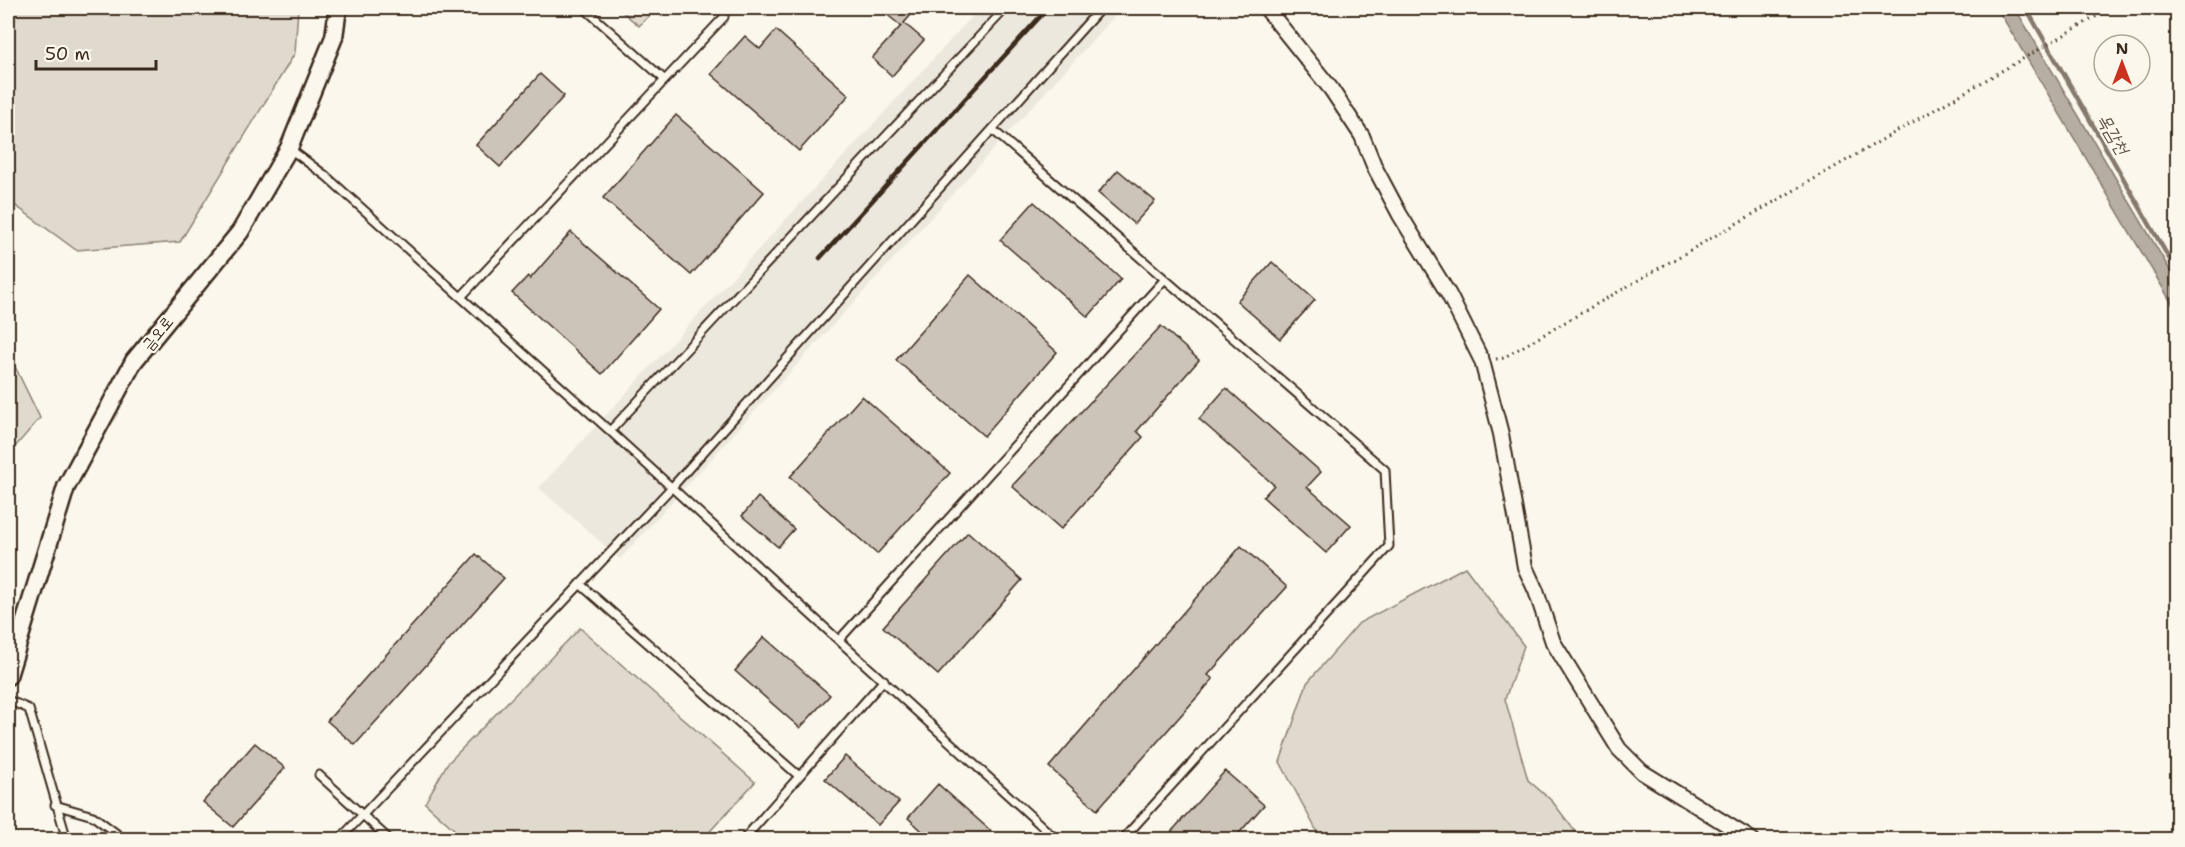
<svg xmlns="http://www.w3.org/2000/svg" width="2185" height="847" font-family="'Shantell Sans','Poor Story',sans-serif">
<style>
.built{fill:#ede8dd}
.green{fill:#dfd9ce;stroke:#8d8276;stroke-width:1.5}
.water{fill:#b6aea2;stroke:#85796d;stroke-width:1.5}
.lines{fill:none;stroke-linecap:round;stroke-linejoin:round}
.stream{stroke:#85796d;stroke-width:4.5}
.building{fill:#ccc4b9;stroke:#3b2a1e;stroke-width:1.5}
.service-casing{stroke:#3b2a1e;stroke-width:11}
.minor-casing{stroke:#3b2a1e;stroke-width:18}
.tertiary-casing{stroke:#3b2a1e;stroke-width:21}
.path{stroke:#3b2a1e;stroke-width:3;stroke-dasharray:1.5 4.5;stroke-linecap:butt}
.service{stroke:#fbf7ec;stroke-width:7}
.minor{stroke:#fbf7ec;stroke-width:14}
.tertiary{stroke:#fbf7ec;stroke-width:16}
.rail{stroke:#3b2a1e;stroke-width:4.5}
.labels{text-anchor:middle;stroke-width:4.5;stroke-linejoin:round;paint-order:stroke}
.street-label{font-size:16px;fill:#3b2a1e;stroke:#fbf7ec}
.water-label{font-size:18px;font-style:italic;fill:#605246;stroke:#fbf7ec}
</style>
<rect width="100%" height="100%" fill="#fbf7ec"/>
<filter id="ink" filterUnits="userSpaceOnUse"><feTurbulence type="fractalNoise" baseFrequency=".0167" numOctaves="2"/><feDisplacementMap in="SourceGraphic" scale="12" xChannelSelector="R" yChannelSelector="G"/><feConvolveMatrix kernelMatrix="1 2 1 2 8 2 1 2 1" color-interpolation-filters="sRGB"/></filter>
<g filter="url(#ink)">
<path class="built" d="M 980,8 L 1122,8 L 620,559 L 539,488 Z"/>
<path class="green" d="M 8,8 L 298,8 L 295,53 L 180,242 L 76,250 L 8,200 Z
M 618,8 L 657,8 L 639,26 Z
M 8,352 L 40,418 L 8,455 Z
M 1465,567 L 1524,646 L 1505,699 L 1528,780 L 1552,801 L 1581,839 L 1321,839 L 1280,762 L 1307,683 L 1359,623 Z
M 580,628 L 755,782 L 703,839 L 465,839 L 425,803 L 447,764 Z"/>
<path class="water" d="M 1997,8 L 2015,8 L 2177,282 L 2177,312 Z"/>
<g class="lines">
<path class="stream" d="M 2026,8 L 2178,274"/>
</g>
<path class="building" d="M 879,8 L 917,8 L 904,23 L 924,40 L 892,76 L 872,58 L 901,26 Z
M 776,30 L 849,95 L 799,151 L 711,74 L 745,36 L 760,49 Z
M 540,74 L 564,96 L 500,167 L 476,145 Z
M 676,115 L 764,192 L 691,275 L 603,198 Z
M 1118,170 L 1155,201 L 1134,224 L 1098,193 Z
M 1034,202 L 1121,279 L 1088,317 L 1000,240 Z
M 571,232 L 659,309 L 602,374 L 512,293 L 528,276 L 530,279 Z
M 1272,262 L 1315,300 L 1280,339 L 1237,301 Z
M 970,275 L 1057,352 L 984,436 L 896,360 Z
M 1161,326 L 1199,360 L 1137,431 L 1143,437 L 1061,529 L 1012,486 Z
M 1226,388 L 1321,472 L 1307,487 L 1351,525 L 1326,553 L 1263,497 L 1274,485 L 1199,419 Z
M 862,396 L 950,473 L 877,554 L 790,477 Z
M 758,497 L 794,529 L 778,547 L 742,516 Z
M 968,532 L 1022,580 L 938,675 L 883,627 Z
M 1241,546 L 1287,587 L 1208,675 L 1213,679 L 1097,810 L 1049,767 Z
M 476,554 L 504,578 L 355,745 L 327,721 Z
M 764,637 L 830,695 L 800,728 L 735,671 Z
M 255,743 L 285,768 L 233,827 L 203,802 Z
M 845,756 L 899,802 L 878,825 L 825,779 Z
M 1225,771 L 1264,805 L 1233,840 L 1164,840 Z
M 938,784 L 1001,840 L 932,840 L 908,818 Z"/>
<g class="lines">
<defs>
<path id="service" d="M 584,8 L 665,80
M 993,130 L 1385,470 L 1389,546 L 1122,840
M 290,149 L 326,176 L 610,431 L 1057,840
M 461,297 L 724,17
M 610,431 L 1006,8
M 580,584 L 799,776
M 839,640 L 1165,279
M 8,700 L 29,709 L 67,840
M 319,775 L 390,840
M 55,805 L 93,816 L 125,840
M 339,840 L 672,487 L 1101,8
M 743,840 L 884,680"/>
<path id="minor" d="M 1266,8 L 1331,89 L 1362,136 L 1375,168 L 1400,215 L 1449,295 L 1482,361 L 1501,434 L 1525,567 L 1536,591 L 1553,642 L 1619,749 L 1642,772 L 1752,840"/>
<path id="tertiary" d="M 8,676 L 66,487 L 134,361 L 240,232 L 289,148 L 334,37 L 338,8"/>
</defs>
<use href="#service" class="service-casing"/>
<use href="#minor" class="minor-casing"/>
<use href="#tertiary" class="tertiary-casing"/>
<path class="path" d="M 1496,359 L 1503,358 L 2111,8"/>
<use href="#service" class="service"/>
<use href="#minor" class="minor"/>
<use href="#tertiary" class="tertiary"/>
<path class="rail" d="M 820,258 L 1048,8"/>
</g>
</g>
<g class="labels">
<g class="street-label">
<text transform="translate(157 333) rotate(-51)" y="6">금오로</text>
</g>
<g class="water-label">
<text transform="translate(2113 134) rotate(60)" y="6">목감천</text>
</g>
</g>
<rect width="2185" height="847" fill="none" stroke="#fbf7ec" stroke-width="30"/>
<rect x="15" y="15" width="2155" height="817" fill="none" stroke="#3b2a1e" stroke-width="2" filter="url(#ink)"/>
<g transform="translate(2122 63)"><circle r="28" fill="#fbf7ec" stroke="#aea59a" stroke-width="1.5"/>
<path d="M0-4.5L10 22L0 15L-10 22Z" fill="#c8321e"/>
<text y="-9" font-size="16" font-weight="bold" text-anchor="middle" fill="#3b2a1e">N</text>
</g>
<path d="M36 60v9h120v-9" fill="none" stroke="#3b2a1e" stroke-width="3"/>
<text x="45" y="60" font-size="18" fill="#3b2a1e" stroke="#fbf7ec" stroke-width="4.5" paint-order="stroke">50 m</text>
</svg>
